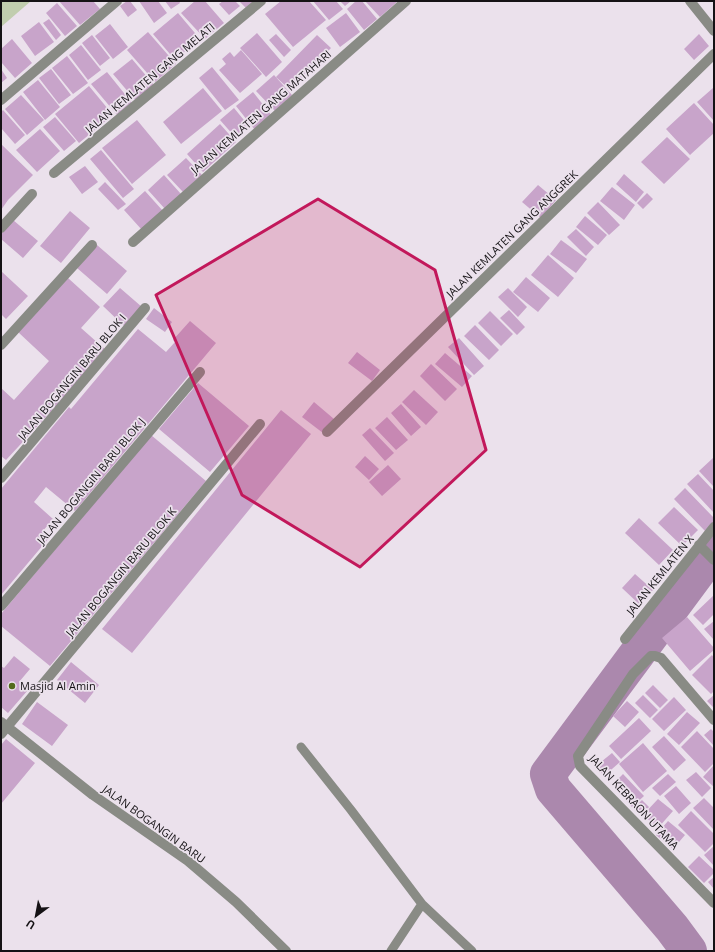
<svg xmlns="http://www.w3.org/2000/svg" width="715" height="952" font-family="'Open Sans',sans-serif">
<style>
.green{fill:#c1cdae}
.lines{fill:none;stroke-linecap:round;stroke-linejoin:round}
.river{stroke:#ab88ad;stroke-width:36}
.building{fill:#c8a4ca}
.lane{stroke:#898b85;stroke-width:9}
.street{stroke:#898b85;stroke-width:10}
.marked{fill:#c2185b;fill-opacity:0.2;stroke:#c2185b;stroke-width:3;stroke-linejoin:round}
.poi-dot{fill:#526a1a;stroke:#ebe1ec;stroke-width:1.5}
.labels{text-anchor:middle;stroke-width:3.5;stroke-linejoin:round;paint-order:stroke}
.street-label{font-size:11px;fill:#151215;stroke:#ebe1ec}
.poi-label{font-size:11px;fill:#151215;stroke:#ebe1ec;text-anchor:start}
</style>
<rect width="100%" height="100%" fill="#ebe1ec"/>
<path class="green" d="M 1,1 L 31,1 L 1,27 Z"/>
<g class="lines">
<path class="river" d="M 689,951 L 672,928 L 553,789 L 548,774 L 714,550"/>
</g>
<path class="building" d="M 59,1 L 93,1 L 100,9 L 80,25 Z
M 127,1 L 130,1 L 137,10 L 128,17 L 120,6 Z
M 139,1 L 158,1 L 167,13 L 154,23 Z
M 165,1 L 179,1 L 180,3 L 171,9 Z
M 195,1 L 205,1 L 224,23 L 205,39 L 181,13 Z
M 223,1 L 235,1 L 240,6 L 229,15 L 219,4 Z
M 239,1 L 258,1 L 248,10 Z
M 281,1 L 309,1 L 326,20 L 293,47 L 265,14 Z
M 313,1 L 336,1 L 343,9 L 329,20 Z
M 340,1 L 351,1 L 345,6 Z
M 356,1 L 362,1 L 377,19 L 364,30 L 347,9 Z
M 365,1 L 398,1 L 380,17 Z
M 57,3 L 77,26 L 65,36 L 46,13 Z
M 178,13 L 200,39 L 175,60 L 153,34 Z
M 346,13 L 360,32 L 340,47 L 326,28 Z
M 49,19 L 61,35 L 56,40 L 43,23 Z
M 39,22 L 54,42 L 35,56 L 21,36 Z
M 110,24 L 128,47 L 113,59 L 95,36 Z
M 148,32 L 176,64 L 155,82 L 127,50 Z
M 257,33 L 282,62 L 266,77 L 240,48 Z
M 276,34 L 291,50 L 284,57 L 269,40 Z
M 699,34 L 709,46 L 694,60 L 684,49 Z
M 92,35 L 110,58 L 100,66 L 82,43 Z
M 317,35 L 331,48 L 290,90 L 276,77 Z
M 12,39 L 32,63 L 15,78 L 1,62 L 1,49 Z
M 81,45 L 101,70 L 88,80 L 69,55 Z
M 241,50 L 262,74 L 240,93 L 219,70 L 226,64 L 222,59 L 230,52 L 234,57 Z
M 67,56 L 88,83 L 73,94 L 52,68 Z
M 132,59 L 154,85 L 135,100 L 113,74 Z
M 212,67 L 239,100 L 225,110 L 199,78 Z
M 1,69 L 7,78 L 1,83 Z
M 51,69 L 71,95 L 59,104 L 39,78 Z
M 107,72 L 132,103 L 117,115 L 91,84 Z
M 274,75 L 292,95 L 275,111 L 256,91 Z
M 38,80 L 60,107 L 45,120 L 23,92 Z
M 89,86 L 113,115 L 79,143 L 55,114 Z
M 203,88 L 222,111 L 181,144 L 163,122 Z
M 713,88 L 714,89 L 714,121 L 697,102 Z
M 253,92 L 272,116 L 255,130 L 236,106 Z
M 21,95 L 44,120 L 27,135 L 5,109 Z
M 694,103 L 714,125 L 714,133 L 690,155 L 666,129 Z
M 234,108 L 248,125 L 235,137 L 220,120 Z
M 3,110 L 25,135 L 15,144 L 1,128 L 1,112 Z
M 55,117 L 76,141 L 64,151 L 43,127 Z
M 137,120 L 166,155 L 132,184 L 102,148 Z
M 220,124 L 236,142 L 203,172 L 187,154 Z
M 40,129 L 60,151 L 37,172 L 16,150 Z
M 667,137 L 690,159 L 664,184 L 641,162 Z
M 1,144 L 33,175 L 8,200 L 1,210 Z
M 101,150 L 134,189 L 123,198 L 90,159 Z
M 186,158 L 202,175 L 183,192 L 167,175 Z
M 85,166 L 98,182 L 82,194 L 69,177 Z
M 624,174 L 644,192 L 636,202 L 616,184 Z
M 164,175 L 181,194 L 165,209 L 148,190 Z
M 105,182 L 126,204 L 118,210 L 98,189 Z
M 538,185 L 556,200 L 541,218 L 522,202 Z
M 612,187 L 635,205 L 624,220 L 600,201 Z
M 145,191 L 163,211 L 142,230 L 124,210 Z
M 647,193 L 653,199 L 643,209 L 637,203 Z
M 598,202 L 620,225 L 609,235 L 587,213 Z
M 70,211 L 90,228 L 61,263 L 40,246 Z
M 585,216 L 607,235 L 598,245 L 576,227 Z
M 13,220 L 38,241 L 23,258 L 1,239 L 1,234 Z
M 576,229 L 594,247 L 586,256 L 567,237 Z
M 561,240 L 587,259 L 576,273 L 550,254 Z
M 97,245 L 127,271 L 107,294 L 77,268 Z
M 548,255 L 574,278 L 558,297 L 531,275 Z
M 1,271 L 28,296 L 6,319 L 1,314 Z
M 526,277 L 550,298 L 538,312 L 513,292 Z
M 68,278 L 100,307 L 81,328 L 107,351 L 6,460 L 1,456 L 1,388 L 14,400 L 49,361 L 18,332 Z
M 120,288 L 142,307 L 124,326 L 103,306 Z
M 508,288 L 527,307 L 518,317 L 498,297 Z
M 154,308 L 172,322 L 165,332 L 146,319 Z
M 509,310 L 525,327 L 517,335 L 500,318 Z
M 490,311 L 513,334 L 501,346 L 478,323 Z
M 190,321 L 216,343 L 75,511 L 46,487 L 34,502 L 53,519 L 42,532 L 49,538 L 1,595 L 1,489 L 69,407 L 71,409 L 138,329 L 166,352 L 175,342 L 173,340 Z
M 475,325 L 499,350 L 489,360 L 464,336 Z
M 459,338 L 484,366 L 474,375 L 448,347 Z
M 357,352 L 380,370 L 372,381 L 348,363 Z
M 445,353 L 472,376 L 462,387 L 435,364 Z
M 431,364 L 457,389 L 445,401 L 420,376 Z
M 198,383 L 249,426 L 210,472 L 159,429 Z
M 414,390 L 438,412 L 426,425 L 402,402 Z
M 314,402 L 334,419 L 323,433 L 302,417 Z
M 401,404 L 421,427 L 411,436 L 391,413 Z
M 281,410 L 311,434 L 132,653 L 102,629 Z
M 387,417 L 408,440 L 396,450 L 375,428 Z
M 370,428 L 394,453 L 385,461 L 362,435 Z
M 151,435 L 206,481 L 50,666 L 1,626 L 1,614 Z
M 365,456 L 379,469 L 369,480 L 355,467 Z
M 713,458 L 714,459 L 714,487 L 699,471 Z
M 388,465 L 401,479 L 382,496 L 369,482 Z
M 698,474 L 714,491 L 714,513 L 687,484 Z
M 685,488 L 714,518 L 714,524 L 706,532 L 674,499 Z
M 674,507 L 698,530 L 682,546 L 658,523 Z
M 639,518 L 673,550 L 659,565 L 625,533 Z
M 635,574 L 653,590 L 639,604 L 622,588 Z
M 714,595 L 714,614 L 703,625 L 693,615 Z
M 687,617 L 714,648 L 714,650 L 690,671 L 662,638 Z
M 714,621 L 714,640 L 704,629 Z
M 712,655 L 714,658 L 714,691 L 711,694 L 692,675 Z
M 14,656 L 30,669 L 19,682 L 28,690 L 8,713 L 1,707 L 1,666 L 4,668 Z
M 71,662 L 99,685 L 85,703 L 57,680 Z
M 653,685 L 668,700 L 660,708 L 645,693 Z
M 643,695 L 658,710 L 650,718 L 635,703 Z
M 714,695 L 714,708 L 707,701 Z
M 674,697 L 686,710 L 664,731 L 652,719 Z
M 627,701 L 639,712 L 625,727 L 613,716 Z
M 37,702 L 68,725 L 52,746 L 22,724 Z
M 687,712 L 700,723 L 679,745 L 667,734 Z
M 639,718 L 651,731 L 621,759 L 609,746 Z
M 711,729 L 714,732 L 714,746 L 704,735 Z
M 697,731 L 714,749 L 714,763 L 705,772 L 681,747 Z
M 664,736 L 686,760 L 674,771 L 652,747 Z
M 6,739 L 35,763 L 1,804 L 1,745 Z
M 643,743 L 667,771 L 643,792 L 619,764 Z
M 612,753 L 620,762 L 604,776 L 596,766 Z
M 714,765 L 714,787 L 703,777 Z
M 696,772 L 711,788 L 702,797 L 686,780 Z
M 623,774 L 644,796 L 632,807 L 612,785 Z
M 668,774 L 676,782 L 660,796 L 652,788 Z
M 676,786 L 691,803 L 679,814 L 664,796 Z
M 704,798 L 714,808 L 714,830 L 693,808 Z
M 658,799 L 673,811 L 658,828 L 643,815 Z
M 642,800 L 649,807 L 641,815 L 634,808 Z
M 691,811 L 714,834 L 714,843 L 705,852 L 678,825 Z
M 668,821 L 685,835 L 673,849 L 656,835 Z
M 714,846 L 714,866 L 704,855 Z
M 699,856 L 714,870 L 714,873 L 704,883 L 688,867 Z
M 714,877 L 714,889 L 708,882 Z"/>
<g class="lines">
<path class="lane" d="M 301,747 L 351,810 L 422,904 L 472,951
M 391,951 L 422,904"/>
<path class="street" d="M 690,1 L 714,31
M 1,100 L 117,1
M 54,173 L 261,1
M 1,228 L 32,194
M 133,242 L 406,1
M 1,345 L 92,245
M 327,432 L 714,54
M 1,478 L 145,308
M 699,545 L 714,560
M 1,606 L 200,372
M 625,639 L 714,527
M 714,720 L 661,658 L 655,656 L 651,656 L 633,674 L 578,756 L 580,766 L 714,903
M 1,722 L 93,795 L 188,861 L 236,902 L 286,951
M 1,734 L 260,424"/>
</g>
<path class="marked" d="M 318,199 L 435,270 L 486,450 L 360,567 L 242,495 L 156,295 Z"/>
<circle class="poi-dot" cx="12" cy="686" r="4"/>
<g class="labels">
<g class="street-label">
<text transform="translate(150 78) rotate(-40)" y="4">JALAN KEMLATEN GANG MELATI</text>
<text transform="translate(261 112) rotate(-41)" y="4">JALAN KEMLATEN GANG MATAHARI</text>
<text transform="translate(512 234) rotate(-44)" y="4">JALAN KEMLATEN GANG ANGGREK</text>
<text transform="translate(72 377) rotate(-50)" y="4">JALAN BOGANGIN BARU BLOK I</text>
<text transform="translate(91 481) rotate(-50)" y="4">JALAN BOGANGIN BARU BLOK J</text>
<text transform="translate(121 572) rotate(-50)" y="4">JALAN BOGANGIN BARU BLOK K</text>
<text transform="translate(660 575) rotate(-51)" y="4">JALAN KEMLATEN X</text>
<text transform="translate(634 802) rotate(47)" y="4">JALAN KEBRAON UTAMA</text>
<text transform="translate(154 824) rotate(36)" y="4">JALAN BOGANGIN BARU</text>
</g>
<g class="poi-label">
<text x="20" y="690">Masjid Al Amin</text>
</g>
</g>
<rect width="715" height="952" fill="none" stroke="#151215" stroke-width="4"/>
<g transform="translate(36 916) rotate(212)" stroke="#ebe1ec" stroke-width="3" paint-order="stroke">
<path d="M0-3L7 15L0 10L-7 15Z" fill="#151215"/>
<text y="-6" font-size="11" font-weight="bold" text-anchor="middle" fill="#151215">U</text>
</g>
</svg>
